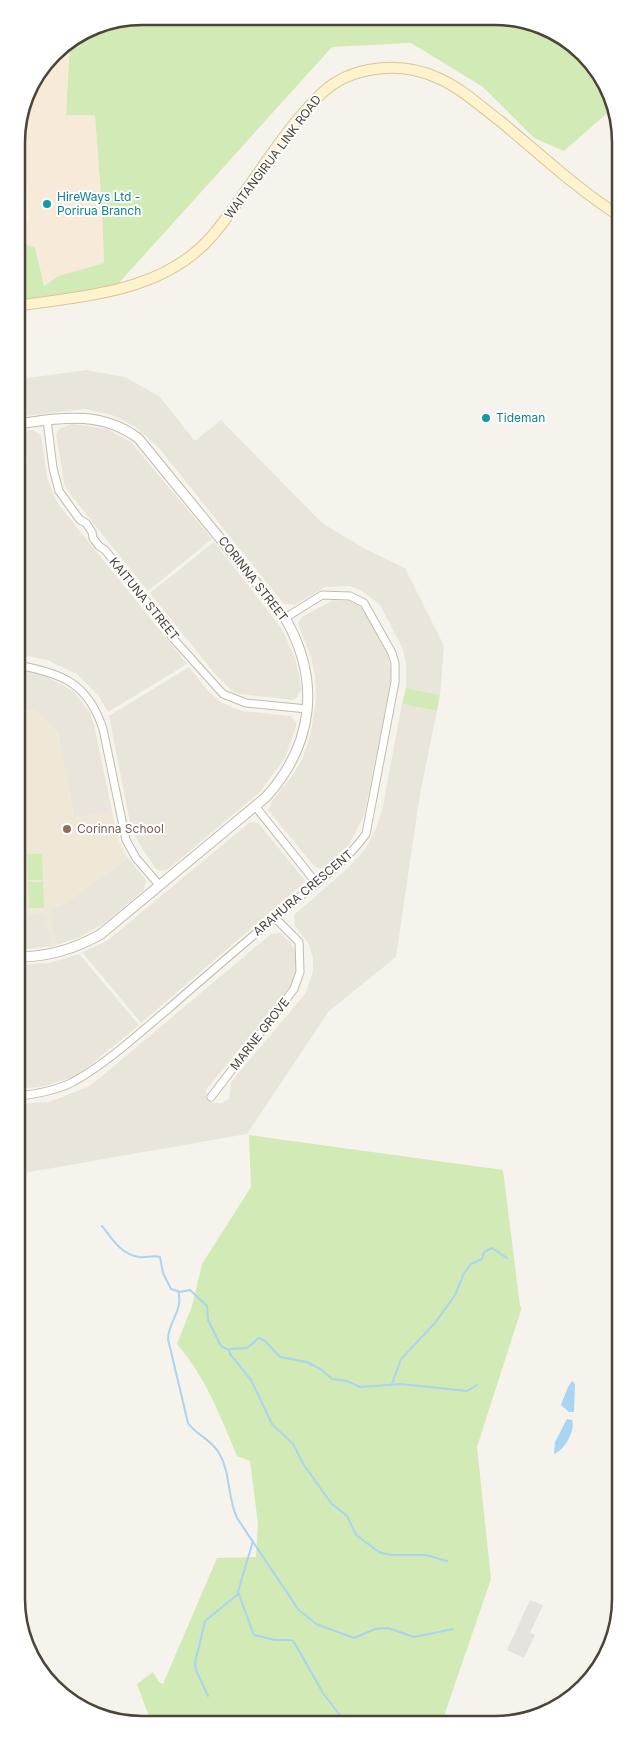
<svg xmlns="http://www.w3.org/2000/svg" width="637" height="1741" font-family="Inter,sans-serif">
<style>
.residential{fill:#eae5da}
.commercial{fill:#f7ead8}
.industrial{fill:#e6e2dd}
.education{fill:#efe8d6}
.green{fill:#d2eab5}
.water{fill:#a9d4f2}
.lines{fill:none;stroke-linecap:round;stroke-linejoin:round}
.stream{stroke:#a9d4f2;stroke-width:2}
.minor-casing{stroke:#c2bbae;stroke-width:9}
.tertiary-casing{stroke:#c2bbae;stroke-width:11}
.secondary-casing{stroke:#d6c79b;stroke-width:12}
.minor{stroke:#fff;stroke-width:7}
.tertiary{stroke:#fff;stroke-width:9}
.secondary{stroke:#fff3cd;stroke-width:10}
.culture-dot{fill:#0f9aa8;stroke:#fff;stroke-width:2}
.education-dot{fill:#8d6e63;stroke:#fff;stroke-width:2}
.labels{text-anchor:middle;stroke-width:4;stroke-linejoin:round;paint-order:stroke}
.street-label{font-size:12px;fill:#4b4439;stroke:#fff}
.culture-label{font-size:12px;fill:#0d838f;stroke:#fff;text-anchor:start}
.education-label{font-size:12px;fill:#785e54;stroke:#fff;text-anchor:start}
.rim{fill:none;stroke:#4b4439;stroke-width:2.5}
</style>
<rect width="100%" height="100%" fill="#f6f3ec"/>
<path class="residential" d="M 87,370 L 125,377 L 159,396 L 195,441 L 221,420 L 322,523 L 365,549 L 405,568 L 444,646 L 440,695 L 406,688 L 406,663 L 402,647 L 380,605 L 362,591 L 350,586 L 325,587 L 294,605 L 283,603 L 159,448 L 136,427 L 112,415 L 85,409 L 17,417 L 17,387 L 22,386 L 21,379 Z
M 72,424 L 107,429 L 131,442 L 212,539 L 148,591 L 69,493 L 64,483 L 56,434 L 59,429 Z
M 32,430 L 41,435 L 47,478 L 58,504 L 187,664 L 108,712 L 98,695 L 77,674 L 47,660 L 17,654 L 17,465 L 27,463 L 23,431 Z
M 214,542 L 282,629 L 295,658 L 299,675 L 301,690 L 296,698 L 292,700 L 240,694 L 232,691 L 216,675 L 150,593 Z
M 333,600 L 348,601 L 360,605 L 367,615 L 388,656 L 392,676 L 364,816 L 348,846 L 329,866 L 320,869 L 314,866 L 268,810 L 272,801 L 292,776 L 302,760 L 310,736 L 316,702 L 315,675 L 311,657 L 298,623 L 302,617 Z
M 189,667 L 209,692 L 222,703 L 242,711 L 291,716 L 296,722 L 296,727 L 285,758 L 260,792 L 167,870 L 161,871 L 156,869 L 143,850 L 131,828 L 109,716 Z
M 17,670 L 43,675 L 63,685 L 74,692 L 89,711 L 94,724 L 112,811 L 74,818 L 58,733 L 37,712 L 17,709 Z
M 402,704 L 437,711 L 420,794 L 396,957 L 329,1011 L 247,1134 L 18,1174 L 18,1104 L 49,1102 L 90,1086 L 271,934 L 280,933 L 290,942 L 296,953 L 296,971 L 293,983 L 206,1090 L 207,1096 L 212,1103 L 222,1103 L 229,1099 L 231,1082 L 305,994 L 313,972 L 313,958 L 308,943 L 295,926 L 294,915 L 348,868 L 366,848 L 375,831 L 382,811 Z
M 250,822 L 258,823 L 305,880 L 304,883 L 141,1023 L 82,952 L 107,941 Z
M 128,858 L 146,880 L 144,890 L 103,924 L 80,937 L 57,945 L 48,914 L 52,908 L 67,902 Z
M 39,912 L 45,914 L 52,946 L 18,950 L 18,916 L 24,917 Z
M 79,954 L 139,1025 L 88,1067 L 73,1077 L 45,1086 L 18,1089 L 18,965 L 49,963 Z"/>
<path class="commercial" d="M 59,48 L 69,48 L 66,115 L 95,115 L 102,208 L 104,263 L 58,276 L 43,286 L 35,248 L 25,244 L 17,245 L 17,230 L 29,222 L 22,115 L 29,87 Z"/>
<path class="industrial" d="M 530,1600 L 543,1605 L 530,1633 L 535,1635 L 524,1658 L 507,1650 Z"/>
<path class="education" d="M 17,709 L 37,712 L 58,733 L 74,818 L 112,811 L 119,841 L 128,858 L 67,902 L 52,908 L 48,914 L 57,945 L 52,947 L 45,914 L 39,912 L 24,917 L 18,916 Z"/>
<path class="green" d="M 142,16 L 519,19 L 584,53 L 613,108 L 564,151 L 534,138 L 483,87 L 411,43 L 332,47 L 117,285 L 17,302 L 17,245 L 25,244 L 35,248 L 44,286 L 58,276 L 104,263 L 102,208 L 95,115 L 66,115 L 70,41 L 94,26 Z
M 406,688 L 440,695 L 437,711 L 402,704 Z
M 27,854 L 42,854 L 43,880 L 28,880 Z
M 28,882 L 43,882 L 44,908 L 29,908 Z
M 249,1135 L 503,1170 L 520,1306 L 522,1307 L 477,1447 L 491,1579 L 442,1722 L 151,1722 L 137,1684 L 153,1672 L 159,1682 L 163,1684 L 217,1558 L 256,1557 L 258,1524 L 250,1461 L 237,1456 C 220,1415 206,1378 177,1344 L 192,1306 L 202,1264 L 251,1187 Z"/>
<path class="water" d="M 572,1381 L 575,1384 L 574,1412 L 569,1412 L 561,1405 L 568,1387 Z
M 567,1419 L 572,1420 C 576,1430 564,1451 554,1454 L 555,1442 Z"/>
<g class="lines">
<path class="stream" d="M 102,1226 C 113,1240 121,1254 139,1257 C 146,1258 152,1255 160,1257 L 163,1273 L 171,1289 L 180,1292 L 190,1290 L 207,1306 L 208,1320 L 221,1346 L 229,1350 L 230,1354 L 251,1380 L 272,1424 L 293,1444 L 304,1465 L 331,1503 L 347,1516 L 356,1535 L 379,1552 L 390,1555 L 426,1555 L 447,1561
M 178,1291 C 184,1310 168,1322 168,1339 L 188,1423 C 196,1435 211,1439 219,1453 C 231,1473 227,1497 237,1518 L 298,1609 L 316,1624 L 354,1638 L 375,1629 L 388,1628 L 414,1637 L 453,1629
M 230,1349 L 247,1348 L 259,1338 L 265,1341 L 280,1357 L 307,1362 L 322,1370 L 332,1379 L 347,1381 L 360,1387 L 401,1384 L 467,1391 L 477,1385
M 392,1384 L 401,1359 L 435,1323 L 455,1295 L 464,1273 L 471,1264 L 482,1259 L 484,1252 L 492,1248 L 507,1258
M 238,1592 L 254,1635 L 275,1640 L 292,1640 L 295,1644 L 323,1693 L 342,1718
M 208,1696 L 196,1670 L 195,1663 L 205,1621 L 237,1595 L 253,1541"/>
<defs>
<path id="minor" d="M 17,172 L 17,199
M 47,420 L 53,468 L 59,491 L 80,520 L 86,523 L 92,532 L 93,538 L 99,546 L 105,550 L 155,612 L 165,621 L 171,636 L 223,694 L 246,703 L 307,709
M 17,665 C 62,673 88,683 103,729 L 126,840 L 136,858 L 160,886
M 255,806 L 317,884
M 18,1096 C 38,1094 55,1091 73,1082 C 107,1063 137,1035 167,1010 C 200,981 234,952 268,923 C 301,893 340,870 366,834 L 395,682 L 395,663 L 392,653 L 364,603 L 350,596 L 322,595 L 285,618
M 211,1097 L 294,989 L 300,972 L 299,942 L 274,917"/>
<path id="tertiary" d="M 17,424 C 61,418 100,410 138,438 L 285,618 C 321,680 314,744 266,797 L 101,934 C 75,949 48,957 18,957"/>
<path id="secondary" d="M 17,306 C 86,295 163,293 213,235 C 250,190 279,135 321,94 C 351,65 401,61 438,78 C 461,88 480,106 500,121 C 539,153 576,188 618,215"/>
</defs>
<use href="#minor" class="minor-casing"/>
<use href="#tertiary" class="tertiary-casing"/>
<use href="#secondary" class="secondary-casing"/>
<use href="#minor" class="minor"/>
<use href="#tertiary" class="tertiary"/>
<use href="#secondary" class="secondary"/>
</g>
<g class="culture-dot">
<circle cx="47" cy="204" r="5"/>
<circle cx="486" cy="418" r="5"/>
</g>
<circle class="education-dot" cx="67" cy="829" r="5"/>
<g class="labels">
<g class="street-label">
<text transform="translate(273 157) rotate(-53)" y="4">WAITANGIRUA LINK ROAD</text>
<text transform="translate(253 579) rotate(52)" y="4">CORINNA STREET</text>
<text transform="translate(144 599) rotate(51)" y="4">KAITUNA STREET</text>
<text transform="translate(303 893) rotate(-40)" y="4">ARAHURA CRESCENT</text>
<text transform="translate(260 1034) rotate(-52)" y="4">MARNE GROVE</text>
</g>
<g class="culture-label">
<text x="57" y="201">HireWays Ltd -<tspan x="57" dy="14">Porirua Branch</tspan></text>
<text x="496" y="422">Tideman</text>
</g>
<g class="education-label">
<text x="77" y="833">Corinna School</text>
</g>
</g>
<path d="M0 0H637V1741H0ZM142 25H495A117 117 0 0 1 612 142V1599A117 117 0 0 1 495 1716H142A117 117 0 0 1 25 1599V142A117 117 0 0 1 142 25Z" fill="#fff" fill-rule="evenodd"/>
<path class="rim" d="M142 25H495A117 117 0 0 1 612 142V1599A117 117 0 0 1 495 1716H142A117 117 0 0 1 25 1599V142A117 117 0 0 1 142 25Z"/>
</svg>
